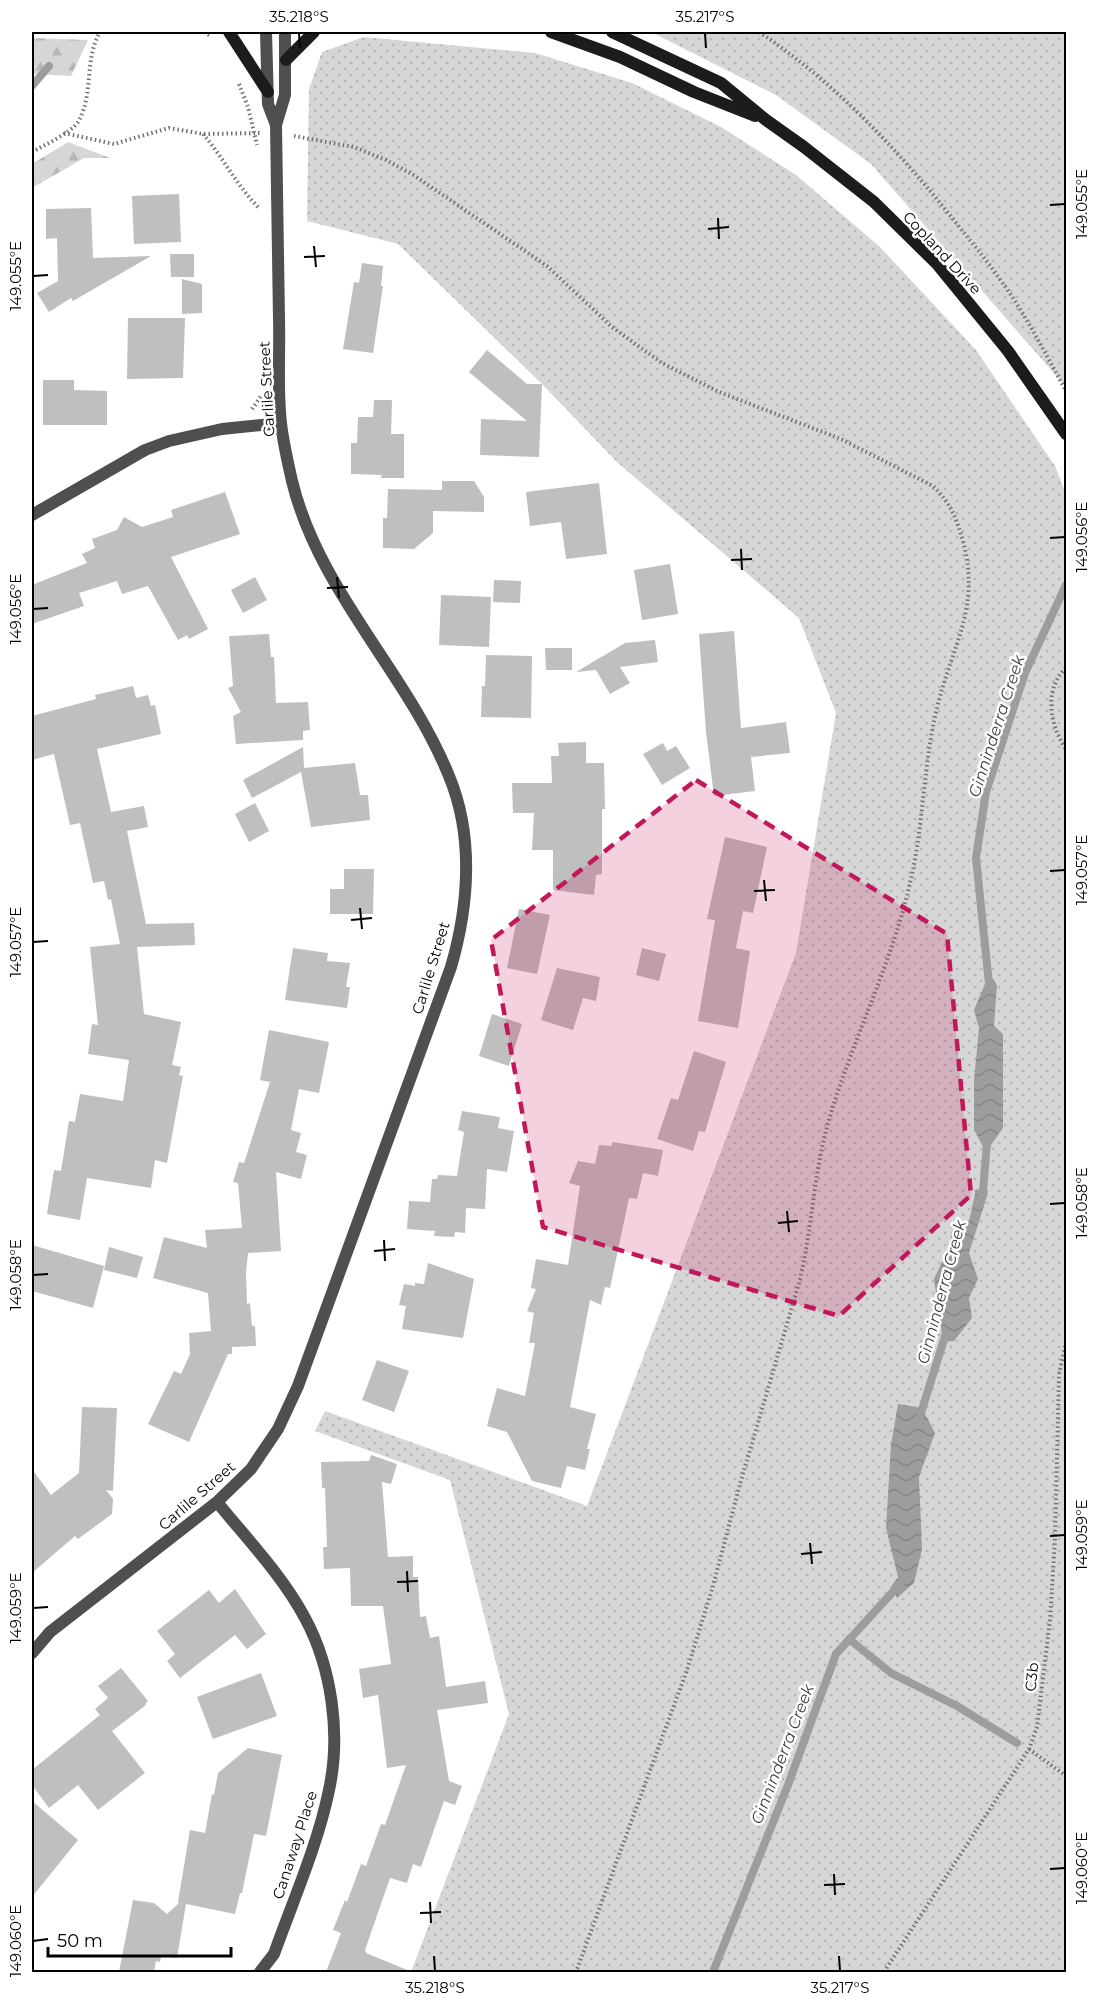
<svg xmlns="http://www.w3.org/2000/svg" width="1098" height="2004" font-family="Montserrat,sans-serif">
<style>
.forest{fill:url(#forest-firs)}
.park{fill:url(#park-dots)}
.water{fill:url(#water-waves)}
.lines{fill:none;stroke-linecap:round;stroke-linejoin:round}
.stream{stroke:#9d9d9d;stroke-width:8}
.building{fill:#bfbfbf}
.path{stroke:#717171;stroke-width:4;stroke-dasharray:1.5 3;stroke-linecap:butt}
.minor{stroke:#4f4f4f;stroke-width:12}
.secondary{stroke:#1c1c1c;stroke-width:12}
.marked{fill:#c2185b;fill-opacity:0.2;stroke:#c2185b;stroke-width:4.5;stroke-dasharray:12 8;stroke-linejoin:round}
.ticks{fill:none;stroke:#000;stroke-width:2}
.labels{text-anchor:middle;stroke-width:5;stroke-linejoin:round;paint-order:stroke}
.street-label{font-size:15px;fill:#000;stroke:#fff}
.water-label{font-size:16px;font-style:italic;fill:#3e3e3e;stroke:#fff}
.neatline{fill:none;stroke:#000;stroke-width:2}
.ticks-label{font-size:15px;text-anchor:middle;fill:#000}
</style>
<defs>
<pattern id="forest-firs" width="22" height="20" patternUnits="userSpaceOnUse" patternTransform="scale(1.5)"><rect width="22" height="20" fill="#d6d6d6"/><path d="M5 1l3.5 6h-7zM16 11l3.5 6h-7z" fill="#b6b6b6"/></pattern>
<pattern id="park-dots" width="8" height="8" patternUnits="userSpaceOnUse" patternTransform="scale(1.5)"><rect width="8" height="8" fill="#d6d6d6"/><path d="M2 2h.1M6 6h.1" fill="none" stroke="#b6b6b6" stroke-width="1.8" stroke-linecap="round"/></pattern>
<pattern id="water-waves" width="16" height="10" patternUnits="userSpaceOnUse" patternTransform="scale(1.5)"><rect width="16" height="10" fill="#9d9d9d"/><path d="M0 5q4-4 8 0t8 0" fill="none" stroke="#858585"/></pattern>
</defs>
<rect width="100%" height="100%" fill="#fff"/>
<path class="forest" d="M 32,38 L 88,40 L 71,76 L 32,74 Z
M 68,142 L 110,158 L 84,158 L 32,188 L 32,164 Z"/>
<path class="park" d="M 651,32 L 1066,32 L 1066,387 L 871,164 L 776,95 Z
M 364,37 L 535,53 L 632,83 L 721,127 L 796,175 L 880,247 L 976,350 L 1055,466 L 1066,494 L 1066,1972 L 411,1972 L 509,1714 L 450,1480 L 315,1431 L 325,1411 L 587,1506 L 796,953 L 836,713 L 799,618 L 618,463 L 542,384 L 398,244 L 307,221 L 309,89 L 322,52 Z"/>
<path class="water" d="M 989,974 L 997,985 L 994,1026 L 1003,1034 L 1003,1128 L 986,1152 L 974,1130 L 974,1080 L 979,1028 L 974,1010 Z
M 976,1189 L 988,1193 L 969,1253 L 978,1279 L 969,1298 L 972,1318 L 954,1341 L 943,1342 L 934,1279 L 951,1243 L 951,1232 L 968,1226 Z
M 898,1404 L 922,1408 L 935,1433 L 919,1477 L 922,1549 L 914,1583 L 897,1598 L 892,1585 L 898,1577 L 886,1528 L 891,1445 Z"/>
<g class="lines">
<path class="stream" d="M 32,86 L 49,66
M 989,984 L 976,858 L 986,792 L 1025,673 L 1066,585
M 981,1200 L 983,1191 L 987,1143
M 920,1416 L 946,1333
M 849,1639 L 891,1673 L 957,1706 L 1017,1743
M 713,1972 L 788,1785 L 836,1654 L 900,1584"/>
</g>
<path class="building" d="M 179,194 L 181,242 L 134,244 L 132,196 Z
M 91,208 L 93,258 L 151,256 L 73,301 L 71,298 L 49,312 L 37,293 L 58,281 L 57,238 L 46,239 L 46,209 Z
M 170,254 L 194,254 L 194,277 L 171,277 Z
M 362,263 L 383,266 L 381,286 L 383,286 L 373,353 L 343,349 L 354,282 L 359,283 Z
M 182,279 L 202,284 L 202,313 L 182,314 Z
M 128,318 L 185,318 L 183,378 L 127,379 Z
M 487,350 L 527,384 L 542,384 L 539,457 L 480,455 L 481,419 L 527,421 L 469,372 Z
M 43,380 L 74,380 L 74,390 L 107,391 L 107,425 L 43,425 Z
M 374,400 L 392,400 L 391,434 L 404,434 L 404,478 L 381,478 L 382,475 L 351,474 L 351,443 L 357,443 L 358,417 L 373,417 Z
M 442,481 L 474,481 L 484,497 L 484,512 L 433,511 L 433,533 L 414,549 L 383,548 L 383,518 L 387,518 L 388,489 L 442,490 Z
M 599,483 L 607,554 L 566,559 L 561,522 L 530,526 L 526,492 Z
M 225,492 L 240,534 L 171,557 L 208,629 L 189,639 L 187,635 L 178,640 L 148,586 L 122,594 L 117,581 L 79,593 L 84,606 L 32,624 L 32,585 L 87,563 L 82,554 L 95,548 L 92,539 L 117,530 L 124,517 L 142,527 L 173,517 L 171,510 Z
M 670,564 L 678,614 L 642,620 L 634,570 Z
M 255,577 L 267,600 L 243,613 L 231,590 Z
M 494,580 L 521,581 L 520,603 L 493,602 Z
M 441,595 L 491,597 L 489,647 L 439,645 Z
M 734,631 L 741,728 L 786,722 L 790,753 L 751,757 L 755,791 L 714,796 L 706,732 L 699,634 Z
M 269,634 L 271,657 L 274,657 L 276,703 L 308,702 L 310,730 L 303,731 L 303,740 L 236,744 L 233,716 L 241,712 L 228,688 L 233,686 L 229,636 Z
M 655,640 L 658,662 L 620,667 L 630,683 L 610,694 L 596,670 L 576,672 L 625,643 Z
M 545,648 L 572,648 L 572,670 L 546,670 Z
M 486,655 L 532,656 L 531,718 L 481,717 L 482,686 L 485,686 Z
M 133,686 L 136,698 L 148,695 L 151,706 L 155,705 L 161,734 L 97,749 L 111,812 L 144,806 L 148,827 L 127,831 L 146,924 L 194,923 L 195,945 L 137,947 L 144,1014 L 181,1022 L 172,1065 L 181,1067 L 179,1075 L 183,1076 L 167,1163 L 155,1160 L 151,1188 L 87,1178 L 80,1220 L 47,1214 L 54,1170 L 61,1171 L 69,1121 L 75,1122 L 80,1094 L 123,1101 L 129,1060 L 88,1054 L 92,1024 L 98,1025 L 90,947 L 120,944 L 111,899 L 108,900 L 104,881 L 93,883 L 80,823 L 70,825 L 54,754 L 32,760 L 32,716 L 96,699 L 95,695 Z
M 586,742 L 586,763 L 604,763 L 605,809 L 602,809 L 602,874 L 596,875 L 594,895 L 553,890 L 553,850 L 532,850 L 534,813 L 513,813 L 512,783 L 552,783 L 551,756 L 559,756 L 558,743 Z
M 663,743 L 667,751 L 676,746 L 690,768 L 662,785 L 643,754 Z
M 303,747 L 304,768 L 355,763 L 360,795 L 368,795 L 370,820 L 311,827 L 301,772 L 252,798 L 243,780 Z
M 255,803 L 269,831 L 249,842 L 235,814 Z
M 725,837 L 767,847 L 753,913 L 743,911 L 736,948 L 750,951 L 738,1028 L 698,1021 L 715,920 L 707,919 Z
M 344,869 L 374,869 L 373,914 L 330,914 L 330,889 L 344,889 Z
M 519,909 L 550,915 L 537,974 L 507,968 Z
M 293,948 L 328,953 L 327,961 L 350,963 L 346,987 L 350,987 L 347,1008 L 285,1000 Z
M 642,948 L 666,954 L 659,981 L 636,975 Z
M 557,968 L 600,977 L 596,1001 L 583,998 L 573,1030 L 541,1020 Z
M 492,1014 L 522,1024 L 509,1066 L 479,1056 Z
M 269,1030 L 329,1042 L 319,1093 L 299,1089 L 291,1130 L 301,1133 L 296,1152 L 307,1155 L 301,1179 L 276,1172 L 281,1251 L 248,1253 L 246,1272 L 247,1304 L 250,1303 L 252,1326 L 255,1326 L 256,1346 L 232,1347 L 232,1354 L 228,1354 L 189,1442 L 148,1424 L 174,1371 L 181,1374 L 190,1354 L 189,1333 L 211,1331 L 208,1293 L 153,1278 L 164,1237 L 207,1248 L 205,1230 L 242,1228 L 238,1183 L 233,1182 L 239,1162 L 244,1163 L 270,1082 L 260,1080 Z
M 694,1051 L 726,1062 L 705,1132 L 699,1131 L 693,1151 L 657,1139 L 671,1098 L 678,1100 Z
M 462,1111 L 500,1117 L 498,1128 L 514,1131 L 507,1172 L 487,1169 L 485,1209 L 466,1208 L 465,1233 L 455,1232 L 454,1237 L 434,1236 L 435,1231 L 407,1229 L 409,1201 L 430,1202 L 432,1179 L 437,1179 L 438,1175 L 457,1176 L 464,1132 L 458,1130 Z
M 613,1142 L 663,1150 L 658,1176 L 643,1173 L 637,1199 L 629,1198 L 610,1288 L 605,1287 L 601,1305 L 590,1300 L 570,1407 L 596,1414 L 587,1449 L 590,1449 L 585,1470 L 567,1466 L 561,1488 L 532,1481 L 507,1432 L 487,1426 L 497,1388 L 525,1396 L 535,1343 L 529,1343 L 534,1313 L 527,1311 L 536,1289 L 531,1288 L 536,1259 L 568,1265 L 580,1186 L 569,1183 L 578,1161 L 595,1164 L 599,1145 L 611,1146 Z
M 32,1245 L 104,1266 L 93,1308 L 32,1291 Z
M 109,1247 L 143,1257 L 137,1278 L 104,1270 Z
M 428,1263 L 474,1279 L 463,1338 L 402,1329 L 406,1306 L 399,1305 L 404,1284 L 415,1286 L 415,1283 L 424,1284 Z
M 377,1360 L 409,1371 L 394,1412 L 362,1400 Z
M 82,1407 L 117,1408 L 113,1491 L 106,1490 L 113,1499 L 112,1514 L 78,1539 L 75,1536 L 32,1573 L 32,1469 L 51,1495 L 79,1473 Z
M 371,1455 L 397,1464 L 391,1484 L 382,1482 L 388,1557 L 413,1556 L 413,1577 L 418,1577 L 420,1617 L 426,1616 L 430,1638 L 439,1636 L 446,1687 L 485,1681 L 488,1703 L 437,1710 L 449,1781 L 462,1786 L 455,1805 L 444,1801 L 421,1867 L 413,1864 L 407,1883 L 390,1878 L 365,1950 L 366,1953 L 412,1972 L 326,1972 L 341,1933 L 333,1930 L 345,1900 L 347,1902 L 361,1864 L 366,1866 L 381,1824 L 385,1825 L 406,1765 L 387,1768 L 378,1695 L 363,1698 L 359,1669 L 391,1664 L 383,1606 L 351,1606 L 350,1568 L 324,1569 L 323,1547 L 327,1547 L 325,1488 L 322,1488 L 321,1462 L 369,1461 Z
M 235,1589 L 266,1634 L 247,1649 L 235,1635 L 180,1678 L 167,1661 L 175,1654 L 157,1631 L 209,1590 L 219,1603 Z
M 121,1668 L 148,1701 L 145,1704 L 146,1705 L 112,1731 L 145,1773 L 98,1810 L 78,1785 L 49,1808 L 32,1785 L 32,1770 L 100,1715 L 95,1709 L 108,1698 L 98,1686 Z
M 261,1673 L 277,1716 L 213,1739 L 197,1697 Z
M 248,1748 L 282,1755 L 266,1836 L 254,1834 L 242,1893 L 240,1893 L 235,1914 L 186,1904 L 177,1958 L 161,1956 L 160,1962 L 156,1961 L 154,1972 L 119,1972 L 133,1900 L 154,1903 L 167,1914 L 179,1903 L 178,1902 L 190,1830 L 205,1833 L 212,1794 L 214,1795 L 218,1773 Z
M 32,1801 L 78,1840 L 32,1897 Z"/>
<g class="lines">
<path class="path" d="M 204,32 L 211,36
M 759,32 C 837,84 899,151 957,224 C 971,242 986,259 999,278 C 1025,313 1045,353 1066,391
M 239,84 L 248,107 L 257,145
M 64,133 L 114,144 L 169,128 L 203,134 L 260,133
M 203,134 C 223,157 237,186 259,208
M 294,136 L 354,147 L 386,160 L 412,174 L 547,266 L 612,327 L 662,363 L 719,392 L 841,439 L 933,486 C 951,504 956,517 963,541 C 981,609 952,645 937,708 C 923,765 924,825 910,883 C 891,967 850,1044 827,1127 C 813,1178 812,1232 799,1283 L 740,1484 L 713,1586 L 687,1670 L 576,1972
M 32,152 C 43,146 72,132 78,122 C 94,95 84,59 100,32
M 252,409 L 261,396
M 1066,668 C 1043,689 1050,726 1066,749
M 1029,1749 L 1066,1776
M 884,1972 L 1029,1749 L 1037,1727 L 1050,1620 L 1055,1539 L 1059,1374 L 1066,1342"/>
<path class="minor" d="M 276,125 L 285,95 L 285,32
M 32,515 L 145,450 L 169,441 L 222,429 L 281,423
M 217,1502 C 247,1539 282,1575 305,1618 C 332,1668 341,1735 329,1790 C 318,1844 293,1901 274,1954 L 260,1972
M 32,1653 L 50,1632 L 217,1502 L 251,1469 L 278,1429 L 298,1386 L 451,967 C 469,905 474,836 449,776 C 407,672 319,592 292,481 C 288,463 283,442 281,423 C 277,389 280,353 279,319 C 278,254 277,189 276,125 L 268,104 L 266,32"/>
<path class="secondary" d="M 229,32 L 268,92
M 551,32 L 620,57 L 694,92 L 755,116
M 612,32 L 721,83 L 766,120 L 804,147 L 874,202 L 937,264 L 1008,351 L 1066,434
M 286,60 L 314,32"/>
</g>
<path class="marked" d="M 696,780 L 947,934 L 971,1195 L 839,1316 L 543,1227 L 491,940 Z"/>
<path class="ticks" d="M 299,33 L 300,48M 705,33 L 706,48M 1050,205 L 1065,204M 718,218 L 719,239M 708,229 L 729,227M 314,246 L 316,267M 304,257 L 325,256M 33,276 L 48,275M 1050,538 L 1065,537M 741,549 L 742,570M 731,560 L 752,559M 337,577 L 339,598M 327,588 L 348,587M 33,609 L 48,608M 1050,871 L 1065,870M 764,880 L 766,901M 754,891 L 775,890M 360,908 L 362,929M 351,920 L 372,918M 33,942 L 48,941M 1050,1204 L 1065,1203M 787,1211 L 789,1232M 778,1223 L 798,1221M 384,1240 L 385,1261M 374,1251 L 395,1249M 33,1275 L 48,1274M 1050,1536 L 1065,1535M 810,1543 L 812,1564M 801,1554 L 822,1552M 407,1571 L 408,1592M 397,1582 L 418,1581M 33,1608 L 48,1607M 1050,1869 L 1065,1868M 834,1874 L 835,1895M 824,1885 L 845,1884M 430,1902 L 431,1923M 420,1913 L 441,1912M 33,1941 L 48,1939M 434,1956 L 435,1971M 839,1956 L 840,1971"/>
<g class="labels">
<g class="street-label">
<text transform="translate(942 253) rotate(47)" y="5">Copland Drive</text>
<text transform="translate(267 389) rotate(-93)" y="5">Carlile Street</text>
<text transform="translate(431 968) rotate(-73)" y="5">Carlile Street</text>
<text transform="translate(197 1496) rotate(-41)" y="5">Carlile Street</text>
<text transform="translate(1032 1677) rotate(-84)" y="5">C3b</text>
<text transform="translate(295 1845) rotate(-72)" y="5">Canaway Place</text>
</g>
<g class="water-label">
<text transform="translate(996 726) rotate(-72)" y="6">Ginninderra Creek</text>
<text transform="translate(941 1292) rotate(-75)" y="6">Ginninderra Creek</text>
<text transform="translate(782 1754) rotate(-69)" y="6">Ginninderra Creek</text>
</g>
</g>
<rect width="1098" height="2004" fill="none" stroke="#ffffff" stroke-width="66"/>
<path d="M48 1947v9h183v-9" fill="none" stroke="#000000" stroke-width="3"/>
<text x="57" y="1947" font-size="18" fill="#000000" stroke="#ffffff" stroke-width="4.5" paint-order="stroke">50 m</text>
<rect x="33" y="33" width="1032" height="1938" class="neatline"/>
<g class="ticks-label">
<text x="299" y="22">35.218°S</text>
<text x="705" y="22">35.217°S</text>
<text transform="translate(1082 204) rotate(-90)" y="5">149.055°E</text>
<text transform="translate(16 276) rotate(-90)" y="5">149.055°E</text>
<text transform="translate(1082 537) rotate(-90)" y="5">149.056°E</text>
<text transform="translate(16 609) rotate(-90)" y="5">149.056°E</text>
<text transform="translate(1082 870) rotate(-90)" y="5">149.057°E</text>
<text transform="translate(16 942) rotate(-90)" y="5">149.057°E</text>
<text transform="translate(1082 1203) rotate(-90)" y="5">149.058°E</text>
<text transform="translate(16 1275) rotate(-90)" y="5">149.058°E</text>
<text transform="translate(1082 1535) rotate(-90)" y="5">149.059°E</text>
<text transform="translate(16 1608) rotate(-90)" y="5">149.059°E</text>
<text transform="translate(1082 1868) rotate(-90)" y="5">149.060°E</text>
<text transform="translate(16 1941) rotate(-90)" y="5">149.060°E</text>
<text x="435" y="1993">35.218°S</text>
<text x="840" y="1993">35.217°S</text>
</g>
</svg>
